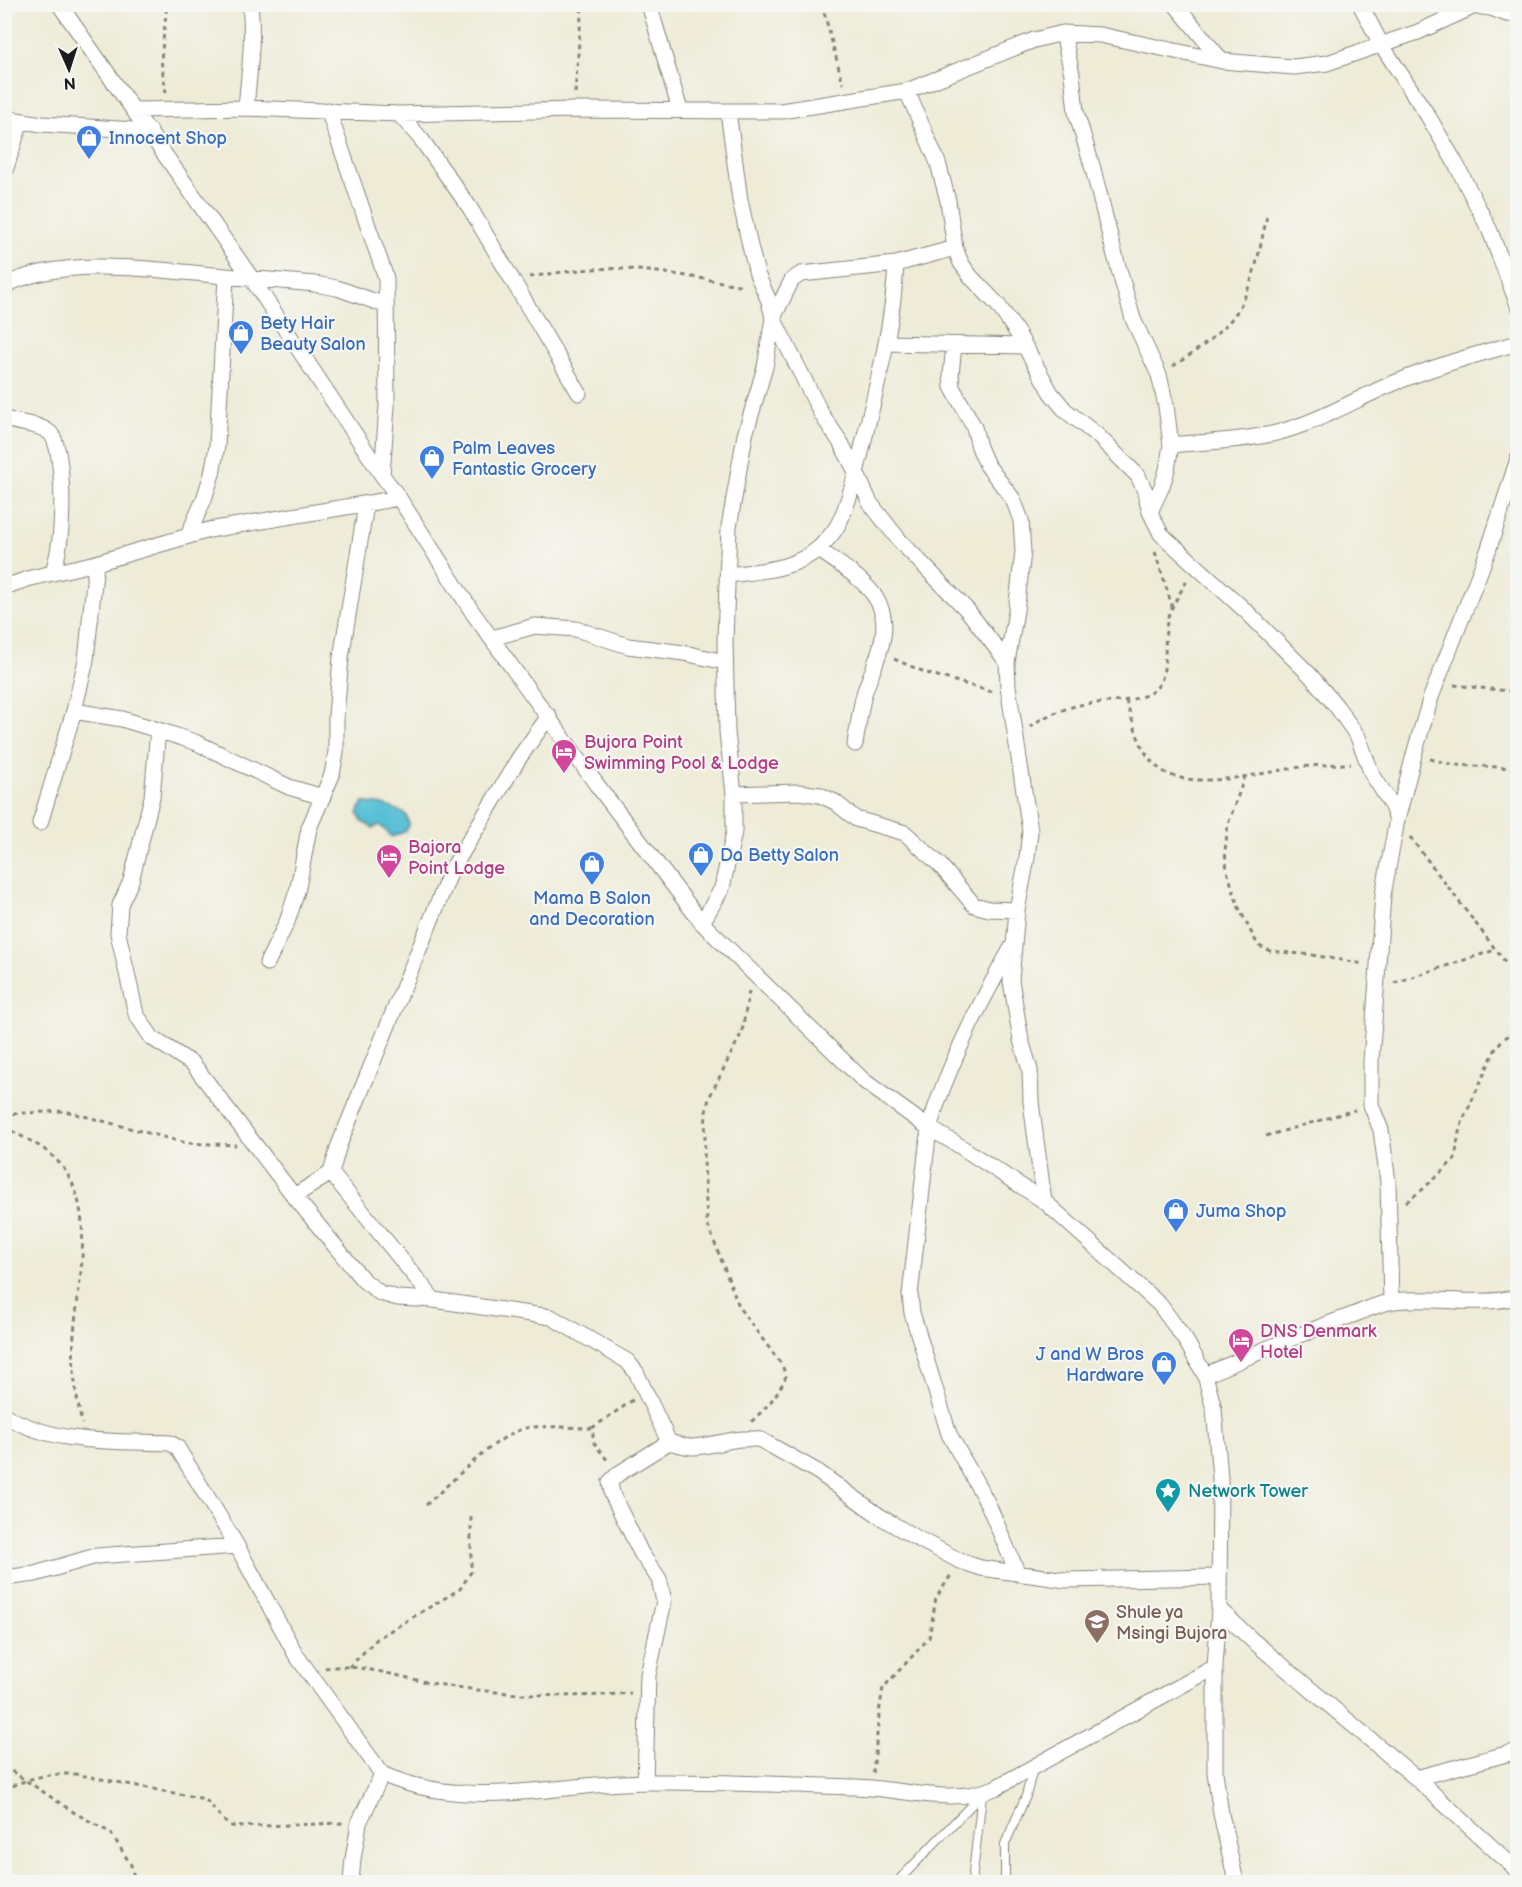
<svg xmlns="http://www.w3.org/2000/svg" width="1522" height="1887" font-family="'Balsamiq Sans',sans-serif">
<style>
.water{fill:#59c0d6;stroke:#3a6e79;stroke-width:1.5}
.lines{fill:none;stroke-linecap:round;stroke-linejoin:round}
.lane-casing{stroke:#85847a;stroke-width:10}
.street-casing{stroke:#85847a;stroke-width:17}
.path{stroke:#85847a;stroke-width:3;stroke-dasharray:4.5 4.5;stroke-linecap:butt}
.lane{stroke:#fff;stroke-width:8}
.street{stroke:#fff;stroke-width:15}
.labels{text-anchor:middle;stroke-width:4.5;stroke-linejoin:round;paint-order:stroke}
.shop-label{font-size:18px;fill:#366cbe;stroke:#f6f6f2;text-anchor:start}
.hotel-label{font-size:18px;fill:#b23c85;stroke:#f6f6f2;text-anchor:start}
.culture-label{font-size:18px;fill:#0d838f;stroke:#f6f6f2;text-anchor:start}
.education-label{font-size:18px;fill:#785e54;stroke:#f6f6f2;text-anchor:start}
</style>
<rect width="100%" height="100%" fill="#f6f6f2"/>
<filter id="ink" filterUnits="userSpaceOnUse"><feTurbulence type="fractalNoise" baseFrequency=".0167" numOctaves="2"/><feDisplacementMap in="SourceGraphic" scale="12" xChannelSelector="R" yChannelSelector="G"/><feConvolveMatrix kernelMatrix="1 2 1 2 8 2 1 2 1" color-interpolation-filters="sRGB"/></filter>
<filter id="wash" filterUnits="userSpaceOnUse"><feTurbulence type="fractalNoise" baseFrequency=".008" numOctaves="4" result="noise"/><feDisplacementMap in="SourceGraphic" scale="24" xChannelSelector="R" yChannelSelector="G"/><feGaussianBlur stdDeviation="1.35" result="paint"/><feColorMatrix in="noise" values="0 0 0 0 0 0 0 0 0 0 0 0 0 0 0 0 0 1.4 0 .05"/><feComposite in="paint" operator="in"/></filter>
<g filter="url(#wash)">
<rect width="100%" height="100%" fill="#eeebd7"/>
<path class="water" d="M 363,803 C 380,803 392,806 406,815 L 409,824 L 406,831 L 392,837 L 380,825 L 373,828 L 362,822 L 358,813 Z"/>
</g>
<g filter="url(#ink)">
<g class="lines">
<defs>
<path id="lane" d="M 897,1882 L 981,1795
M 972,1882 L 982,1795
M 1005,1882 L 1005,1844 L 1026,1796 L 1033,1769"/>
<path id="street" d="M 59,4 L 252,279 L 382,475 L 399,498 L 473,613 L 597,785 L 702,923 L 864,1081 L 929,1128 L 955,1143 L 1044,1201 L 1160,1305 L 1186,1341 L 1205,1375 L 1214,1409 L 1220,1477 L 1219,1609 L 1215,1667 L 1215,1772 L 1221,1814 L 1236,1882
M 649,4 L 680,110
M 1175,4 L 1222,61
M 1360,4 L 1381,44 L 1428,116 L 1456,164 L 1490,231 L 1518,305
M 1063,33 L 1072,74 L 1076,112 L 1093,169 L 1114,252 L 1133,319 L 1159,375 L 1166,406 L 1171,445 L 1167,470 L 1162,486 L 1150,512
M 907,91 L 938,163 L 948,201 L 955,248 L 961,263 L 971,277 L 998,305 L 1018,334 L 1051,393 L 1065,410 L 1098,436 L 1138,476 L 1145,491 L 1150,512 L 1161,534 L 1248,613 L 1310,675 L 1337,707 L 1358,737 L 1372,774 L 1391,804 L 1397,820
M 246,108 C 249,73 254,39 250,4
M 134,110 L 246,108 L 399,114 L 574,110 L 781,111 L 907,91 L 1034,40 L 1063,33 L 1100,35 L 1222,61 L 1294,67 L 1327,63 L 1418,32 L 1475,6 L 1491,8 L 1507,14 L 1518,14
M 328,110 L 386,278 L 387,406 L 382,475
M 399,114 L 421,139 L 470,208 L 579,393
M 4,118 L 42,124 L 150,131
M 4,174 L 21,121
M 955,248 L 896,264 L 801,274 L 792,280 L 773,318 L 822,415 L 841,443 L 856,472 L 870,503 L 900,541 L 968,611 L 1007,662
M 4,286 C 61,256 151,269 214,275 C 248,278 282,281 315,284 L 337,288 L 385,305
M 887,343 L 1025,346
M 954,345 L 951,375 L 952,387 L 974,427 L 979,447 L 987,465 L 1013,499 L 1021,520 L 1023,552 L 1016,611 L 1007,662 L 1008,686 L 1030,831 L 1027,858 L 1017,910 L 1011,981 L 1021,1040 L 1030,1070 L 1031,1102 L 1044,1201
M 4,418 C 19,425 36,422 49,432 C 65,444 63,525 59,545 C 58,555 55,564 53,573
M 1171,445 C 1205,442 1242,441 1276,433 C 1312,424 1344,406 1378,390 C 1422,370 1470,356 1518,343
M 188,536 L 204,499 L 212,474 L 217,446 L 226,276
M 818,549 C 836,562 866,580 877,600 C 895,630 873,665 864,694 C 860,710 858,727 855,744
M 728,575 C 759,571 794,570 819,548 C 824,543 830,537 834,531 C 848,512 858,464 864,440 C 878,381 893,325 896,264
M 4,587 L 31,578 L 96,563 L 209,530 L 399,498
M 492,638 L 535,626 L 576,629 L 628,646 L 684,653 L 725,662
M 74,711 L 122,719 L 158,730 L 195,742 L 289,787 L 323,797
M 158,730 L 152,797 L 131,881 L 120,905 L 118,933 L 136,1014 L 152,1038 L 193,1064 L 294,1196 L 363,1280 L 380,1293 L 398,1298 L 434,1300 L 551,1317 L 627,1361 L 636,1372 L 669,1442 C 677,1444 685,1447 693,1447 C 716,1446 738,1435 761,1440 L 818,1472 L 881,1517 L 911,1535 L 960,1561 L 981,1568 L 1066,1580 L 1219,1577
M 734,794 L 799,792 L 820,795 L 835,802 L 856,819 L 905,833 L 939,864 L 974,905 L 989,909 L 1017,910
M 40,823 L 74,711 L 86,660 L 96,563
M 702,923 L 722,888 L 734,832 L 734,794 L 727,732 L 725,641 L 729,527 L 745,435 L 765,367 L 773,318 L 769,301 L 757,274 L 750,246 L 740,200 L 728,111
M 1012,947 C 979,1004 948,1065 929,1128 L 910,1295 L 912,1313 L 949,1434 L 988,1504 L 1018,1574
M 267,963 L 287,922 L 298,888 L 309,828 L 332,775 L 336,752 L 336,716 L 341,658 L 366,505
M 294,1196 L 331,1173
M 434,1300 L 331,1173 L 339,1145 L 451,871 L 519,758 L 549,716
M 1391,1302 L 1388,1182 L 1381,1130 L 1371,1105 L 1371,1062 L 1383,895 L 1397,820 L 1415,751 L 1431,697 L 1488,551 L 1518,459
M 1205,1375 C 1253,1355 1301,1333 1350,1316 C 1364,1311 1379,1303 1394,1301 C 1435,1296 1477,1307 1518,1297
M 4,1415 C 54,1445 113,1441 170,1443 L 177,1447 L 237,1546 L 296,1655 L 382,1774 C 466,1812 559,1783 647,1782 C 716,1781 786,1785 856,1787 C 901,1788 951,1806 995,1788 L 1215,1667
M 4,1578 L 35,1574 L 96,1556 L 237,1546
M 1219,1609 L 1252,1640 L 1416,1778 L 1518,1871
M 1416,1778 L 1518,1751
M 645,1782 L 648,1675 L 664,1601 L 659,1579 L 641,1553 L 612,1494 L 610,1482 L 618,1474 L 669,1442
M 351,1882 L 353,1859 L 359,1823 L 382,1774"/>
</defs>
<use href="#lane" class="lane-casing"/>
<use href="#street" class="street-casing"/>
<path class="path" d="M 822,4 L 843,84
M 166,93 L 161,60 L 167,4
M 575,93 L 582,4
M 530,277 C 561,272 593,267 623,269 C 664,271 704,279 744,286
M 1173,366 C 1194,353 1226,331 1239,308 C 1255,280 1260,247 1267,216
M 1155,552 L 1172,606
M 894,659 L 927,673 L 993,692
M 1454,685 L 1518,692
M 1126,701 C 1134,724 1140,755 1161,770 C 1193,792 1264,772 1301,767 C 1318,765 1334,764 1351,764
M 1030,727 C 1043,716 1063,709 1080,705 C 1102,700 1150,706 1161,681 C 1168,663 1163,637 1168,617 C 1172,605 1181,592 1187,580
M 1430,759 L 1455,765 L 1518,768
M 1245,776 L 1228,824 L 1225,851 L 1227,871 L 1239,908 L 1254,938 L 1259,946 L 1270,951 L 1312,955 L 1364,964
M 1410,837 L 1518,979
M 1394,983 L 1495,950
M 749,991 L 742,1032 L 709,1098 L 706,1112 L 704,1161 L 707,1223 L 740,1309 L 782,1365 L 786,1376 C 778,1395 766,1408 751,1422
M 4,1114 L 65,1111 L 186,1143 L 236,1145
M 4,1127 C 24,1138 47,1147 61,1165 C 97,1209 78,1281 74,1334 C 72,1366 75,1392 82,1424
M 1266,1136 L 1355,1110
M 1406,1202 L 1422,1190 L 1455,1159 L 1459,1132 L 1463,1120 L 1496,1048 L 1502,1040 L 1518,1029
M 592,1428 L 633,1400
M 426,1505 C 450,1484 497,1434 526,1428 C 544,1425 573,1428 592,1428 L 594,1443 L 608,1461
M 349,1667 L 378,1638 L 460,1589 L 471,1572 L 471,1514
M 325,1668 C 359,1662 408,1680 443,1685 C 505,1695 568,1699 631,1693
M 4,1766 L 75,1813 L 111,1833 L 131,1865 L 135,1882
M 873,1773 L 880,1706 L 883,1688 L 929,1638 L 936,1598 L 951,1575
M 4,1790 C 28,1778 48,1773 75,1774 L 205,1799 L 228,1825 L 235,1827 L 343,1823"/>
<use href="#lane" class="lane"/>
<use href="#street" class="street"/>
</g>
</g>
<defs>
<symbol id="shop-pin" viewBox="-11 -11 22 30"><path d="M0 17L-7.5 6A9.5 9.5 0 1 1 7.5 6Z" fill="#3f7fe0" stroke="#f6f6f2"/><path d="M-5-2.5h2.3a2.7 3.5 0 0 1 5.4 0H5L5.5 6h-11ZM-1.5-2.5h3a1.5 2.3 0 0 0-3 0Z" fill="#fff"/></symbol>
<symbol id="hotel-pin" viewBox="-11 -11 22 30"><path d="M0 17L-7.5 6A9.5 9.5 0 1 1 7.5 6Z" fill="#d1479c" stroke="#f6f6f2"/><path d="M-6-4.5h1.5V1H6V5H4.5V3h-9V5H-6ZM-4 0a1.8 1.8 0 1 1 3.6 0ZM.5 0V-2.5h3Q6-2.5 6 0Z" fill="#fff"/></symbol>
<symbol id="sight-pin" viewBox="-11 -11 22 30"><path d="M0 17L-7.5 6A9.5 9.5 0 1 1 7.5 6Z" fill="#0f9aa8" stroke="#f6f6f2"/><path d="M0-6L1.8-2.2L6-1.7L2.9 1.2L3.7 5.4L0 3.3L-3.7 5.4L-2.9 1.2L-6-1.7L-1.8-2.2Z" fill="#fff"/></symbol>
<symbol id="school-pin" viewBox="-11 -11 22 30"><path d="M0 17L-7.5 6A9.5 9.5 0 1 1 7.5 6Z" fill="#8d6e63" stroke="#f6f6f2"/><path d="M0-5L7-2L0 1L-7-2ZM-4 1L0 2.5L4 1V4Q0 6-4 4Z" fill="#fff"/></symbol>
</defs>
<g fill-rule="evenodd">
<use href="#shop-pin" x="74" y="123" width="30" height="40"/>
<use href="#shop-pin" x="226" y="318" width="30" height="40"/>
<use href="#shop-pin" x="417" y="443" width="30" height="40"/>
<use href="#hotel-pin" x="549" y="737" width="30" height="40"/>
<use href="#shop-pin" x="686" y="840" width="30" height="40"/>
<use href="#hotel-pin" x="374" y="842" width="30" height="40"/>
<use href="#shop-pin" x="577" y="849" width="30" height="40"/>
<use href="#shop-pin" x="1161" y="1196" width="30" height="40"/>
<use href="#hotel-pin" x="1226" y="1326" width="30" height="40"/>
<use href="#shop-pin" x="1149" y="1349" width="30" height="40"/>
<use href="#sight-pin" x="1153" y="1476" width="30" height="40"/>
<use href="#school-pin" x="1082" y="1607" width="30" height="40"/>
</g>
<g class="labels">
<g class="shop-label">
<text x="109" y="144">Innocent Shop</text>
<text x="260" y="329">Bety Hair<tspan x="260" dy="21">Beauty Salon</tspan></text>
<text x="452" y="454">Palm Leaves<tspan x="452" dy="21">Fantastic Grocery</tspan></text>
<text x="720" y="861">Da Betty Salon</text>
<text x="592" y="904" text-anchor="middle">Mama B Salon<tspan x="592" dy="21">and Decoration</tspan></text>
<text x="1196" y="1217">Juma Shop</text>
<text x="1144" y="1360" text-anchor="end">J and W Bros<tspan x="1144" dy="21">Hardware</tspan></text>
</g>
<g class="hotel-label">
<text x="584" y="748">Bujora Point<tspan x="584" dy="21">Swimming Pool &amp; Lodge</tspan></text>
<text x="408" y="853">Bajora<tspan x="408" dy="21">Point Lodge</tspan></text>
<text x="1260" y="1337">DNS Denmark<tspan x="1260" dy="21">Hotel</tspan></text>
</g>
<g class="culture-label">
<text x="1188" y="1497">Network Tower</text>
</g>
<g class="education-label">
<text x="1116" y="1618">Shule ya<tspan x="1116" dy="21">Msingi Bujora</tspan></text>
</g>
</g>
<rect width="1522" height="1887" fill="none" stroke="#f6f6f2" stroke-width="24"/>
<g transform="translate(69 69) rotate(177)" stroke="#f6f6f2" stroke-width="4.5" paint-order="stroke">
<path d="M0-4.5L10 22L0 15L-10 22Z" fill="#1c1c1c"/>
<text y="-9" font-size="16" font-weight="bold" text-anchor="middle" fill="#1c1c1c">N</text>
</g>
</svg>
